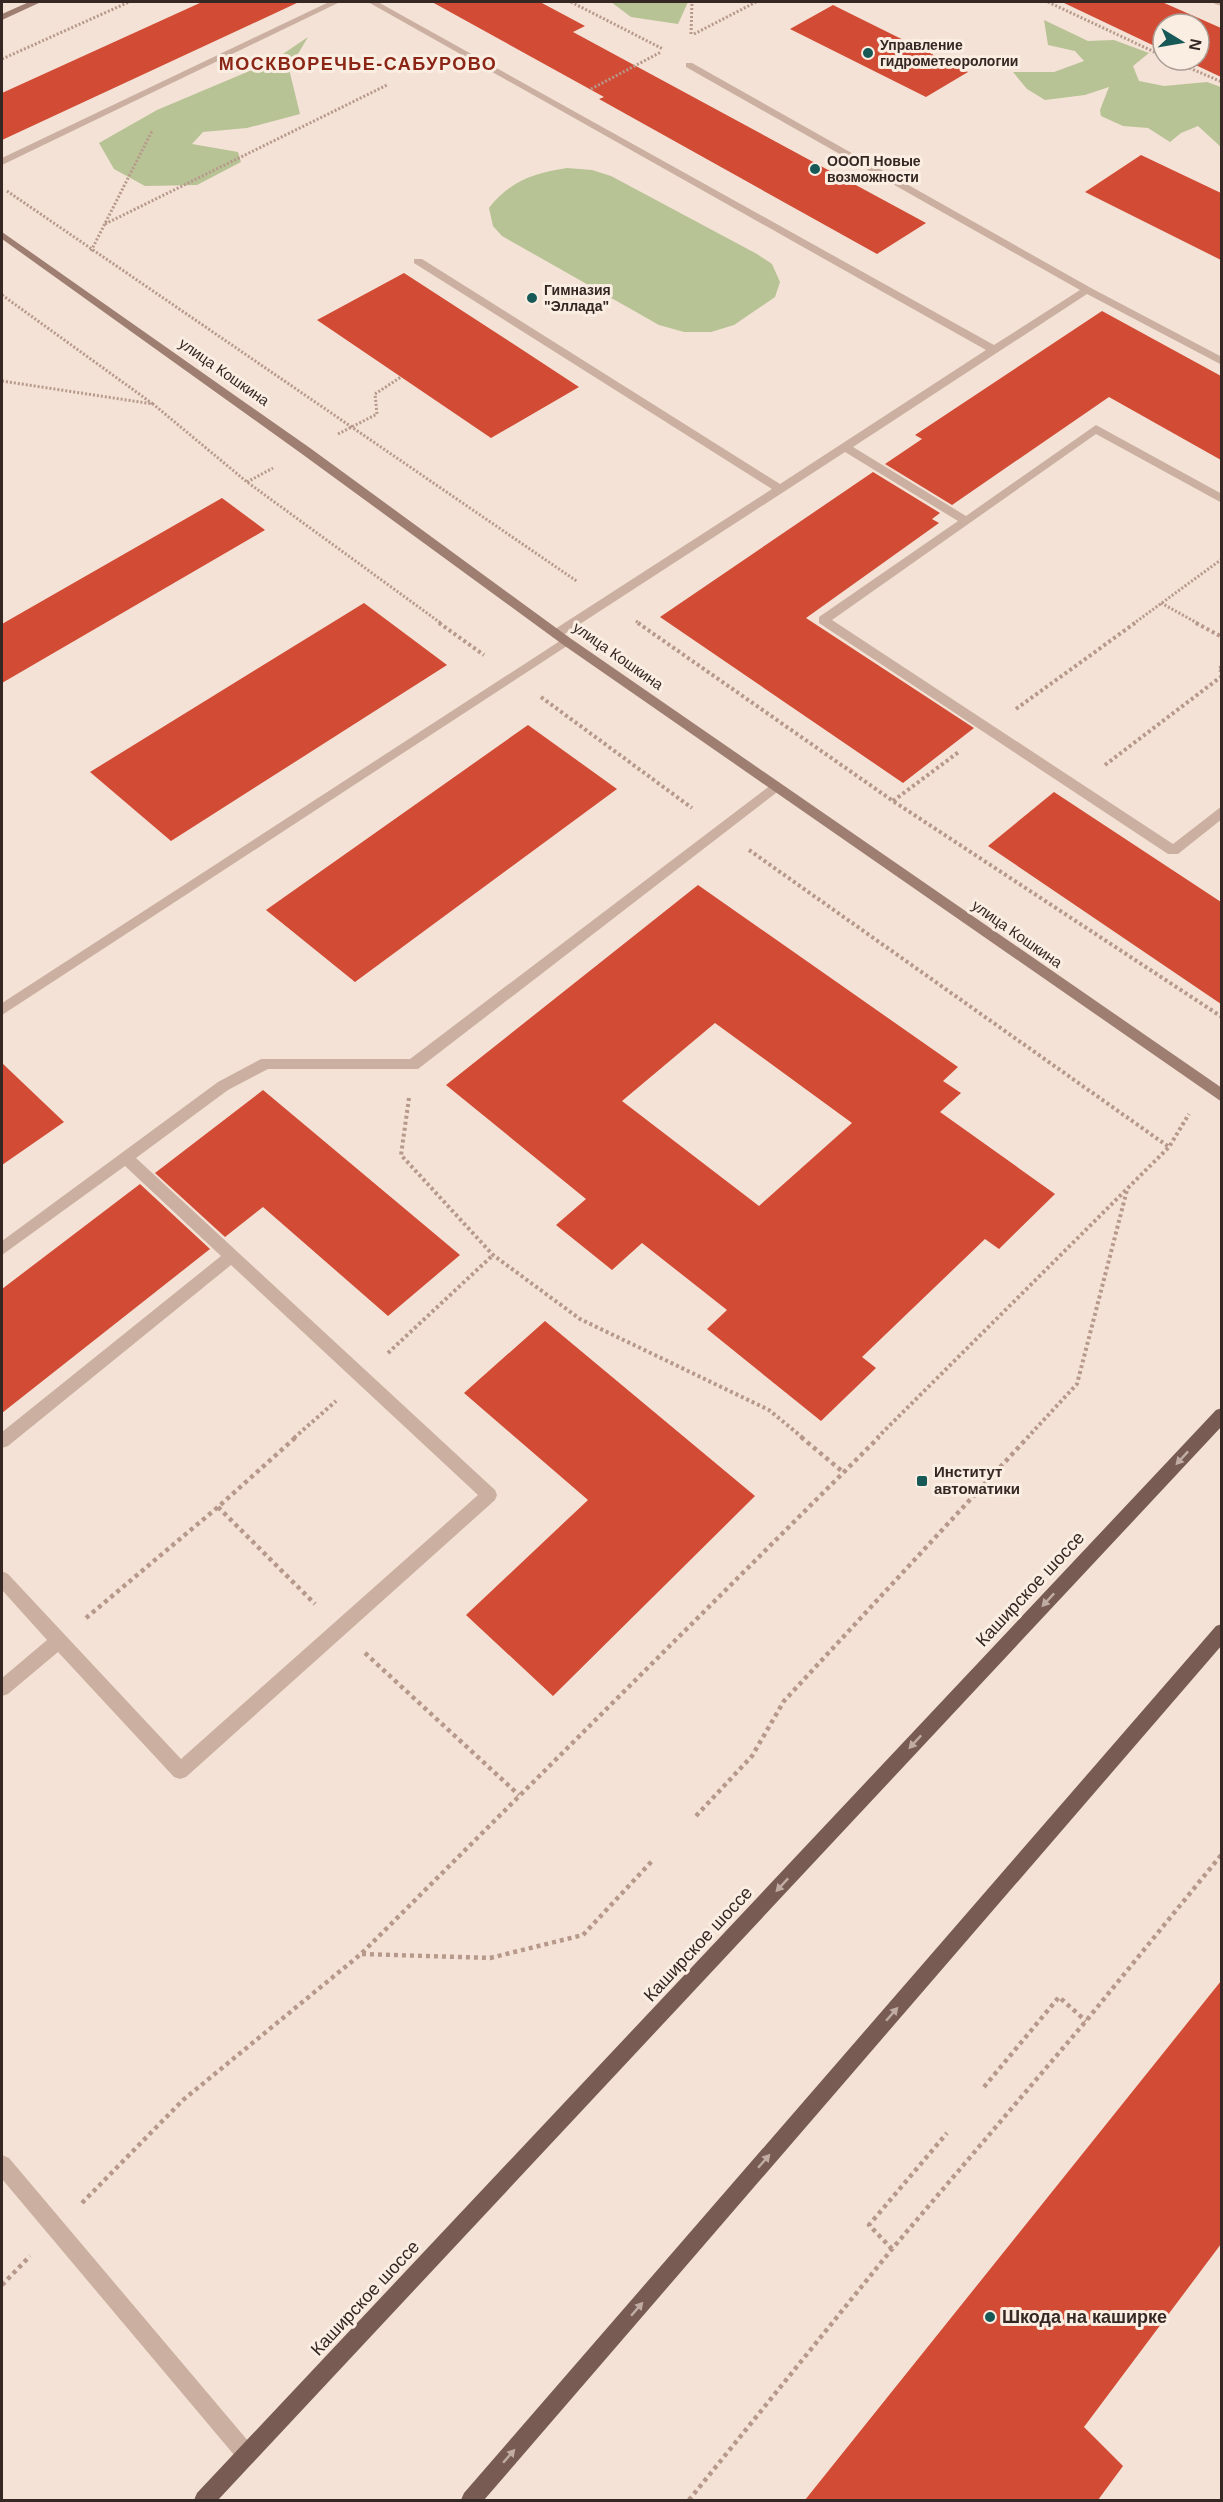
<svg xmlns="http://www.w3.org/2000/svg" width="1223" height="2502" font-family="Arial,sans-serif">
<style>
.green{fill:#b8c395}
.building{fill:#d14b35;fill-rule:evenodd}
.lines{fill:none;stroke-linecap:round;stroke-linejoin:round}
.path-far2{stroke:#b7998b;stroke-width:3;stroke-dasharray:2 2;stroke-linecap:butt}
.path-far1{stroke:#b7998b;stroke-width:4;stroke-dasharray:3 3;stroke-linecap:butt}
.path{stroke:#b7998b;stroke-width:4.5;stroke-dasharray:4 4;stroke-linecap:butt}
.service{fill:#cbb0a1;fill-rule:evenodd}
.secondary{fill:#9f7e72;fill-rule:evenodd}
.primary{fill:#785c54;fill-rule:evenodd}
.oneway{fill:#c0aca2}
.poi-dot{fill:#175957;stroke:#faede2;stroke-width:2}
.labels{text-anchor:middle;stroke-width:6;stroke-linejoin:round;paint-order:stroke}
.far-poi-label{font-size:14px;font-weight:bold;fill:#352824;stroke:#faede2;text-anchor:start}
.street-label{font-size:15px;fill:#352824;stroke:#faede2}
.poi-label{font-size:15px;font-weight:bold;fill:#352824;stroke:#faede2;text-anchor:start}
.far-district-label{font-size:18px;font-weight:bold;letter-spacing:1.5px;fill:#8b2617;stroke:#faede2}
.near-street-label{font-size:18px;fill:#352824;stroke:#faede2}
.near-poi-label{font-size:18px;font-weight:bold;fill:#352824;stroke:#faede2;text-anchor:start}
</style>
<rect width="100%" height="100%" fill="#f3e2d5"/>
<path class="green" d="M 611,2 L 688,2 L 678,24 L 631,17 Z
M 1044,20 L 1088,41 L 1114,40 L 1149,53 L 1133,66 L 1139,81 L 1164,86 L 1207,82 L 1221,87 L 1221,147 L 1198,126 L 1181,133 L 1170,142 L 1148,128 L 1123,126 L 1101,116 L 1100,110 L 1109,87 L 1085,95 L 1045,100 L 1027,89 L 1013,72 L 1054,72 L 1084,61 L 1075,51 L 1048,45 Z
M 308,37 L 289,69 L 300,114 L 247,128 L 203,132 L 192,144 L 238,152 L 241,162 L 197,185 L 145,186 L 114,169 L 99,143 L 157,110 L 271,62 Z
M 567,168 L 592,170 L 611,176 L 757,254 L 772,264 L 780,282 L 775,297 L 734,325 L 711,332 L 684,332 L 659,325 L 502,236 L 493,226 L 489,208 C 510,181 534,173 567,168 Z"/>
<path class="building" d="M 202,2 L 299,2 L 2,140 L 2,93 Z
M 432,2 L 540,2 L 585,26 L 573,32 L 926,223 L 877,254 L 599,99 L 604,97 Z
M 1062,2 L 1162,2 L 1221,28 L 1221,77 L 1185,60 L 1199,60 L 1199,24 L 1163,24 L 1163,50 Z
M 833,5 L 968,72 L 926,97 L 790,29 Z
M 1141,155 L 1221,193 L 1221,260 L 1085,192 Z
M 404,273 L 515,345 L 579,387 L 491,438 L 317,320 Z
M 1102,311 L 1221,376 L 1221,460 L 1109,397 L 952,505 L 885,464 L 922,439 L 915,435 Z
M 873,472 L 940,513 L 932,519 L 939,523 L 806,618 L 974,728 L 903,783 L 660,617 Z
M 222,498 L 265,530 L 2,683 L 2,624 Z
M 364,603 L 447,665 L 171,841 L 90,772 Z
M 528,725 L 617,789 L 355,982 L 266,910 Z
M 1054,792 L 1221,902 L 1221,1004 L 988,846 Z
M 698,885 L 958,1067 L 943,1081 L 961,1093 L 940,1112 L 1055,1194 L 999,1249 L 985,1239 L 862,1357 L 876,1368 L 821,1421 L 707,1329 L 727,1310 L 642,1243 L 612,1270 L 556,1225 L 586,1199 L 446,1085 ZM 715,1023 L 852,1123 L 759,1206 L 622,1101 Z
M 2,1063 L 64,1122 L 2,1165 Z
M 263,1090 L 460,1255 L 388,1316 L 263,1207 L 225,1237 L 155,1173 Z
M 140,1184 L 210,1249 L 2,1413 L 2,1289 Z
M 545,1321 L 755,1496 L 553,1696 L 466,1615 L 588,1500 L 464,1393 Z
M 1221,1981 L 1221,2244 L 1084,2427 L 1123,2466 L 1098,2500 L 805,2500 Z"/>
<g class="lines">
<path class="path-far2" d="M 571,2 L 663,49
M 1048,2 L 1163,56
M 691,34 L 692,2
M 694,34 L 756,2
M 2,59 L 129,2
M 1171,60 L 1222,82
M 591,89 L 661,52
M 7,191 L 578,582
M 105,224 L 387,85
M 91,251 L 152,131
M 2,295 L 153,404
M 2,381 L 153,404 L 247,482 L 442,624
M 338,434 L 377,414 L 375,394 L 401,377
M 247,482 L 273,468
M 1161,603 L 1199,624
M 636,621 L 640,624
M 1133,624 L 1222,559"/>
<path class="path-far1" d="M 439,623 L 484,655
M 638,623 L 893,801 L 1222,1017
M 1196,623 L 1222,637
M 1222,667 L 1218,669 L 1222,671
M 541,697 L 692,808
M 1016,709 L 1135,623
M 1105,765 L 1222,676
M 893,801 L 960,751
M 749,850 L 1169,1147
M 409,1098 L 401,1155 L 493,1255 L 580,1319 L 769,1410 L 803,1438
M 388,1353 L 493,1255
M 294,1438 L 336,1401
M 877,1438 L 1169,1147 L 1189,1114
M 1027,1438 L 1077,1384 L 1127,1190"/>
<path class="path" d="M 801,1437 L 843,1472
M 218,1507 L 315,1604
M 86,1618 L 218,1507 L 296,1437
M 365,1653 L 519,1795
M 696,1816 L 752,1756 L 784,1701 L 1028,1437
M 362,1954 L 490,1958 L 583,1935 L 652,1861
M 984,2087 L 1059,1997 L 1086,2021
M 82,2203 L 183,2100 L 361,1954 L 879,1437
M 892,2249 L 869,2225 L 947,2133
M 2,2285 L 30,2256
M 689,2500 L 892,2249 L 1086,2021 L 1222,1854"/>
<path class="service" d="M 329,2 L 340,2 L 2,165 L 2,158 Z
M 368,2 L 378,2 L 994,345 L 1080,290 L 686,67 L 686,63 L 692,63 L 1091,288 L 1222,357 L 1222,365 L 1087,294 L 853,447 L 966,516 L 1096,425 L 1222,494 L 1222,503 L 1096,434 L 832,620 L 1173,844 L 1222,806 L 1222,819 L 1178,854 L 1168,854 L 819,623 L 819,617 L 958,521 L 845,452 L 560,637 L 552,637 L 552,631 L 772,489 L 414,263 L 414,259 L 422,259 L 780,484 L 986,350 Z
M 1213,2 L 1222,2 L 1222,6 L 1215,4 Z
M 566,637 L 570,638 L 570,644 L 2,1015 L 2,1003 Z
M 775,782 L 781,787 L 780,790 L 418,1069 L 268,1069 L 228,1090 L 136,1158 L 495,1490 L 497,1495 L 495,1500 L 186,1777 L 180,1779 L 174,1777 L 58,1652 L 8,1694 L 2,1696 L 2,1678 L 47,1640 L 2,1590 L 2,1571 L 8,1574 L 181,1759 L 478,1495 L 231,1265 L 8,1446 L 2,1448 L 2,1432 L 221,1256 L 125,1166 L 2,1255 L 2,1241 L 218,1082 L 261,1059 L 410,1059 Z
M 2,2155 L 9,2158 L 254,2448 L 257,2455 L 254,2462 L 247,2465 L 240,2462 L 2,2179 Z"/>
<path class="secondary" d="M 29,2 L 41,2 L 2,20 L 2,14 Z
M 2,232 L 310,448 L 570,638 L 1222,1088 L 1222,1102 L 562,644 L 302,454 L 2,239 Z"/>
<path class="primary" d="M 1222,1408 L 1222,1426 L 218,2500 L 194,2500 L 197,2493 L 1216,1410 Z
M 1222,1624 L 1222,1645 L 484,2500 L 461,2500 L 464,2493 L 1216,1626 Z"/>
</g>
<defs><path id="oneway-solid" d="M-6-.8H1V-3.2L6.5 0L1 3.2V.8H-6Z" transform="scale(1.5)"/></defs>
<g class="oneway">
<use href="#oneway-solid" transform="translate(1182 1458) rotate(133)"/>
<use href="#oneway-solid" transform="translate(1048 1600) rotate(133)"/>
<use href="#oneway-solid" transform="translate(915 1742) rotate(133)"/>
<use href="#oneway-solid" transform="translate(782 1885) rotate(133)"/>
<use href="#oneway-solid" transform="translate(892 2014) rotate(-49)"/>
<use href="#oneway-solid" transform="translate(764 2161) rotate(-49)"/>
<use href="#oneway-solid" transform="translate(637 2309) rotate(-49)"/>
<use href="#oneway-solid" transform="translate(509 2456) rotate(-49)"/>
</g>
<g class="poi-dot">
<circle cx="868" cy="53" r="6"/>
<circle cx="815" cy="169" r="6"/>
<circle cx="532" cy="298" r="6"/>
<rect x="916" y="1475" width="12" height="12" rx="3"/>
<circle cx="990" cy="2317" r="6"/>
</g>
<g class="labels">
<g class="far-poi-label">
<text x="880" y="50">Управление<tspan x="880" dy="16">гидрометеорологии</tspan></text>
<text x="827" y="166">ОООП Новые<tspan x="827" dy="16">возможности</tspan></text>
<text x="544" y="295">Гимназия<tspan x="544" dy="16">"Эллада"</tspan></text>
</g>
<g class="street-label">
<text transform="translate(224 372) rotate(35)" y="5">улица Кошкина</text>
<text transform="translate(618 656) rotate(35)" y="5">улица Кошкина</text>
<text transform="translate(1017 934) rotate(35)" y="5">улица Кошкина</text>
</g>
<g class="poi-label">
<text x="934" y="1477">Институт<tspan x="934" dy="17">автоматики</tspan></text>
</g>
<g class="far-district-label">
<text x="358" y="70">МОСКВОРЕЧЬЕ-САБУРОВО</text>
</g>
<g class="near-street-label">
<text transform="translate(1030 1589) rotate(-47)" y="6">Каширское шоссе</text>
<text transform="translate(698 1944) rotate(-47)" y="6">Каширское шоссе</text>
<text transform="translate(365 2298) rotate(-47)" y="6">Каширское шоссе</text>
</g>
<g class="near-poi-label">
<text x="1002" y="2323">Шкода на каширке</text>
</g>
</g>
<rect width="1223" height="2502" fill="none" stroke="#352824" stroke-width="6"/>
<g transform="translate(1181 42) rotate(101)"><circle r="28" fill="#faede2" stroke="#ab9e96" stroke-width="1.5"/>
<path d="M0-4.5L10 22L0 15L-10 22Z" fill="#175957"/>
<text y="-9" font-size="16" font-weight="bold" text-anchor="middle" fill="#352824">N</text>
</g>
</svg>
